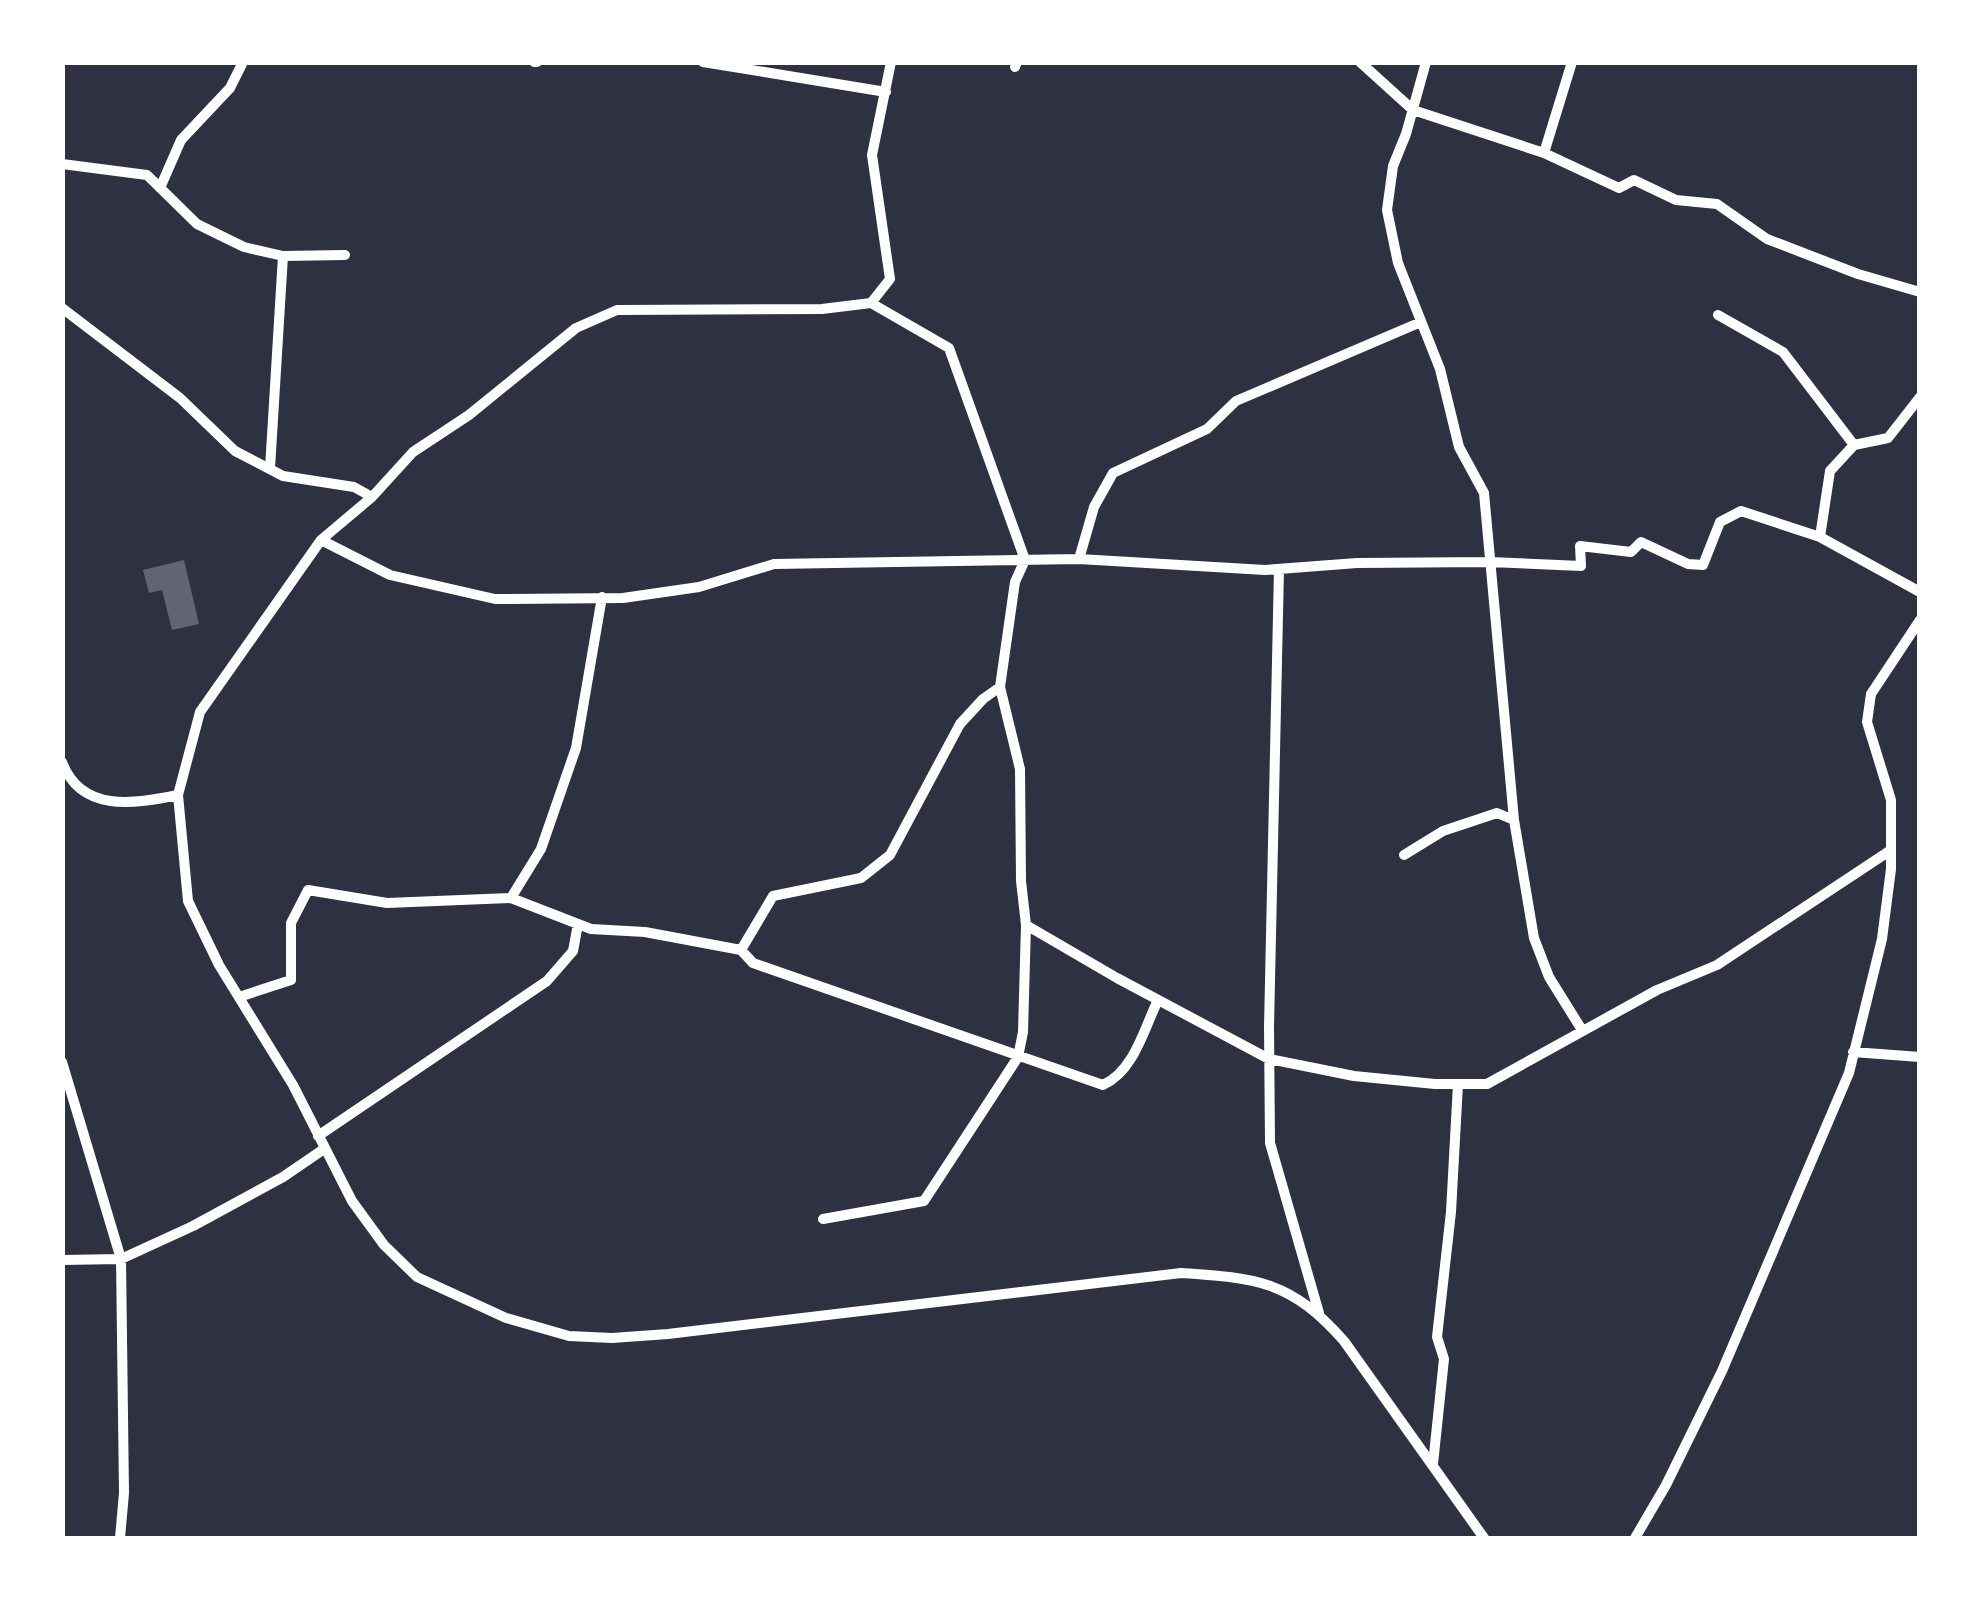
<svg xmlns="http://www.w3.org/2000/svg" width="1982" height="1601" font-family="'IBM Plex Sans',sans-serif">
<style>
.building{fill:#626471}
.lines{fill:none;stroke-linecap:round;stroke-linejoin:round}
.minor{stroke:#fff;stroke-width:10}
</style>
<rect width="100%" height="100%" fill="#2d3142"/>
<path class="building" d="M 184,560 L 199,624 L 172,630 L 162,590 L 149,593 L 143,570 Z"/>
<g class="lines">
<path class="minor" d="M 534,62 L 537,62
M 703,62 L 886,92
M 891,62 L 872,155 L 890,279 L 871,303 L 822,309 L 617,310 L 576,328 L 469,415 L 413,452 L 372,497 L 321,540 L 200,712 L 178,795 L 188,901 L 219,965 L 293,1085 L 352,1201 L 384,1245 L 417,1277 L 506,1318 L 569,1336 L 612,1338 L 668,1334 L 1181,1273 C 1258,1278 1291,1281 1344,1341 L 1484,1538
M 1360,62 L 1413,110 L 1544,153
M 1426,62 L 1406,134 L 1393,166 L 1387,210 L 1398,263 L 1440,369 L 1459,447 L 1484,493 L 1514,820 L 1534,938 L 1549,977 L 1582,1030
M 1572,62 L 1544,153 L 1619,188 L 1634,180 L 1676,200 L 1717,204 L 1767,239 L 1858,274 L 1920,292
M 1015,67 L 1017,62
M 62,164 L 147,175 L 197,224 L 244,247 L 283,256 L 345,255
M 160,188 L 181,140 L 230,88 L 243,62
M 871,303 L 949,348 L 1025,560 L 1015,582 L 1000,687 L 1020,769 L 1021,881 L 1026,925 L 1117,978 L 1269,1059 L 1354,1076 L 1435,1084 L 1487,1084 L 1657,990 L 1717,965 L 1891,850
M 62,308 L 180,398 L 235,451 L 283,476 L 354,487 L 372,497
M 1718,315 L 1783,352 L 1854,445
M 1920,397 L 1888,438 L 1854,445 L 1830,471 L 1820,537 L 1920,592
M 270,468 L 283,256
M 321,540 L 390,575 L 495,599 L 623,598 L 699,587 L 774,564 L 1079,559 L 1265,570 L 1357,563 L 1490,562 L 1581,566 L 1580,546 L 1631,552 L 1641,542 L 1688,564 L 1703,565 L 1720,522 L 1741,511 L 1820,537
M 1079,559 L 1094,507 L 1113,473 L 1207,429 L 1236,401 L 1421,322
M 1279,569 L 1269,1027 L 1270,1143 L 1319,1313
M 602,597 L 576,748 L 541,849 L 511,898 L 591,929 L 645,932 L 741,950 L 753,963 L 1103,1085 C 1134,1071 1144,1029 1158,1000
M 62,762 C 81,813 134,804 178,795
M 1404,855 L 1443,831 L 1497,813 L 1514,820
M 741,950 L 773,896 L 861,878 L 890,855 L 960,724 L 983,699 L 1000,687
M 239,997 L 291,980 L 291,923 L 308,890 L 387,903 L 511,898
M 1853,1052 L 1920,1057
M 62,1062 L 121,1259 L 124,1493 L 120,1538
M 318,1136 L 547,981 L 573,951 L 578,924
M 823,1219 L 924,1201 L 1018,1057 L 1023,1032 L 1026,925
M 62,1260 L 121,1259 L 193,1226 L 283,1177 L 324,1149
M 1433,1464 L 1444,1359 L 1437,1337 L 1451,1212 L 1458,1084
M 1635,1538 L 1666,1485 L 1722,1371 L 1849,1073 L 1882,939 L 1891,869 L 1891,800 L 1867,722 L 1871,694 L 1920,620"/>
</g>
<rect width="1982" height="1601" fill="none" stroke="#ffffff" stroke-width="130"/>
</svg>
